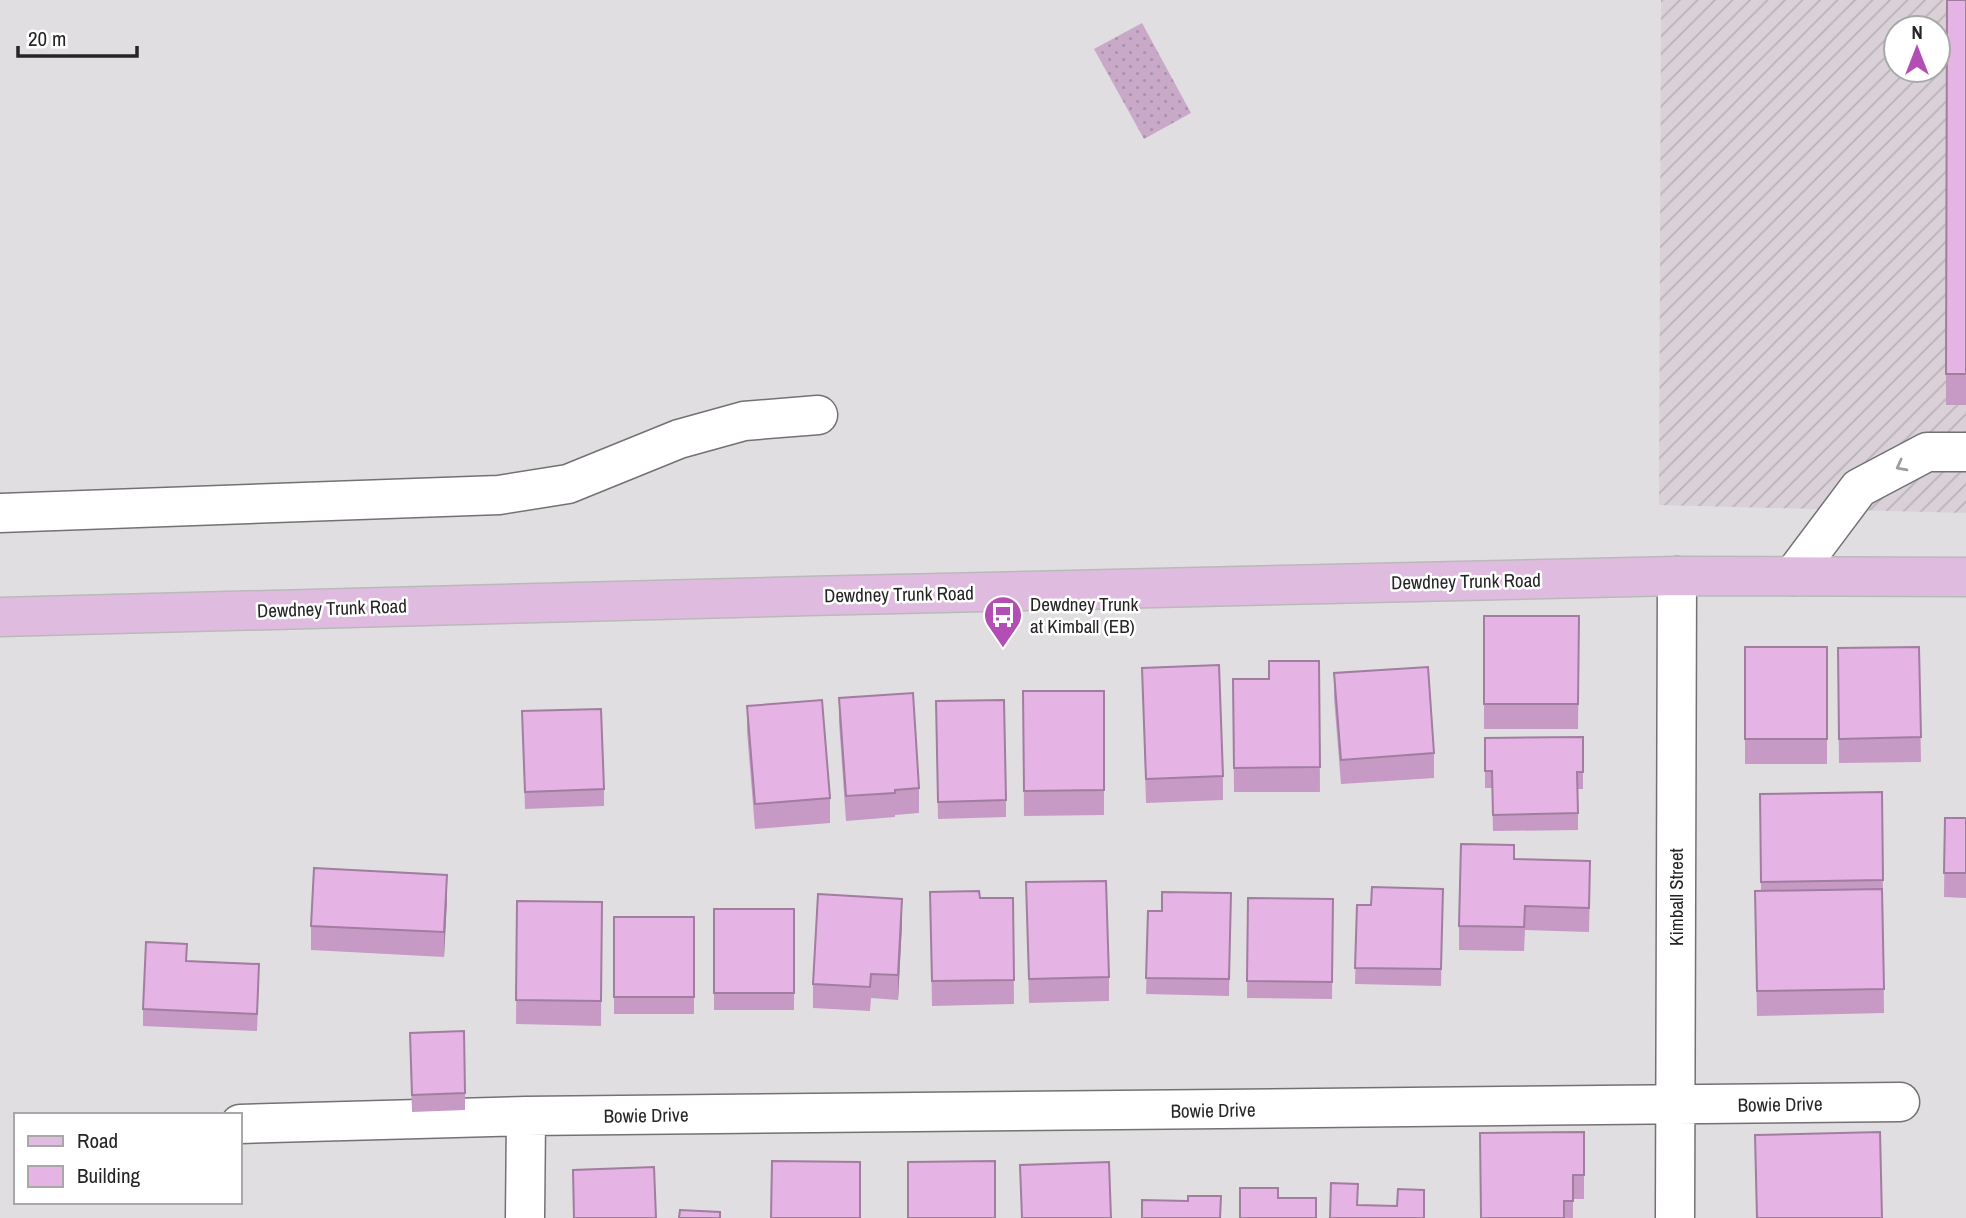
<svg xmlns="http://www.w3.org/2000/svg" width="1966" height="1218" font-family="'Archivo Narrow',sans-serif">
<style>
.industrial{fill:url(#industrial-furrows);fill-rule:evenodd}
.grass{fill:url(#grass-dots)}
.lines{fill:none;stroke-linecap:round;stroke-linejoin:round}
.minor-casing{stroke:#747174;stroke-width:41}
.major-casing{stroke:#bab9ba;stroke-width:41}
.minor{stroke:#fff;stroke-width:38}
.major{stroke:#dfbcdf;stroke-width:38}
.wall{fill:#c69ac5}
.shaded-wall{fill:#a17da0}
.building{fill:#e6b3e5;stroke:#a17da0;stroke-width:2}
.oneway{stroke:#9d9d9d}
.labels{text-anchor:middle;stroke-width:5;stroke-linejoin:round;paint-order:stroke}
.street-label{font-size:19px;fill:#262526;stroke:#fff}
.poi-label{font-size:19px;fill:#262526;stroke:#fff;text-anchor:start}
</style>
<defs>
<pattern id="industrial-furrows" width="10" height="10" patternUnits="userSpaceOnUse" patternTransform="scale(1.75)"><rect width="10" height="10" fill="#d9d0d8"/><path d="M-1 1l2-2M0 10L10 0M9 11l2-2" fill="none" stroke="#bab2b9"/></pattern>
<pattern id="grass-dots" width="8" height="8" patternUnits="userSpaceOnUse" patternTransform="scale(1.75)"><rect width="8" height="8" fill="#c9a9c8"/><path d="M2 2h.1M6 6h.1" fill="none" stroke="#ac91ac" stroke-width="1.8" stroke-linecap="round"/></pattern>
</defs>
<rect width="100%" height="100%" fill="#e1dee1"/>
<path class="industrial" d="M 1661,0 L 1966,0 L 1966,513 L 1659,505 ZM 1896,28 L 1938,28 L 1938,70 L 1896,70 Z"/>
<path class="grass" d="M 1142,23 L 1191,113 L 1144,139 L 1094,49 Z"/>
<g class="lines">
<defs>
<path id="minor" d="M 0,513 L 499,495 L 568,484 L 679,439 L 744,421 L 818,415
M 1793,576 L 1859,488 L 1927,452 L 1966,452
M 240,1124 L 526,1116 L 1900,1102
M 525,1218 L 526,1116
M 1675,1218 L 1677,576"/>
<path id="major" d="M 0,617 L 808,596 L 1677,576 L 1966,577"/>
</defs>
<use href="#minor" class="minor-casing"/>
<use href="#major" class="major-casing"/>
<use href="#minor" class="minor"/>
<use href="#major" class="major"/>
</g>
<path class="wall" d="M 1947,0 L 1966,0 L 1966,405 L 1946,405 Z
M 1484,616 L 1579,616 L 1578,729 L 1484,729 Z
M 1745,647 L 1827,647 L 1827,764 L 1745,764 Z
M 1919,647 L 1921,762 L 1839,763 L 1838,672 Z
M 1319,661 L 1320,792 L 1234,792 L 1233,679 L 1269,679 Z
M 1142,668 L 1223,776 L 1223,800 L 1146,803 Z
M 1334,673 L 1434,753 L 1434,778 L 1341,784 L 1334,698 Z
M 1023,691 L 1104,691 L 1104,815 L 1024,816 Z
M 839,698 L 919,788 L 919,813 L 895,815 L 895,817 L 846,821 L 839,722 Z
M 747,706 L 830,798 L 830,823 L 755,829 L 747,731 Z
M 522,711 L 604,789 L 604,806 L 525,809 Z
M 936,718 L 1006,800 L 1006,817 L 938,819 Z
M 1583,737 L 1583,789 L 1578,789 L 1578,830 L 1493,831 L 1492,788 L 1485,788 L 1485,738 Z
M 1882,792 L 1884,1013 L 1757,1016 L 1755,915 L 1761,890 L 1760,794 Z
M 1945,818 L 1966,818 L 1966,898 L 1944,897 Z
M 1514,859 L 1590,885 L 1589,932 L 1525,930 L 1524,951 L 1459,950 L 1459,926 Z
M 1026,882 L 1109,977 L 1109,1001 L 1029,1003 Z
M 1443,889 L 1441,986 L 1355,984 L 1357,905 L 1371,905 Z
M 930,892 L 980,898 L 1013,898 L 1014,1004 L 932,1006 Z
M 1231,893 L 1229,996 L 1146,994 L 1148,911 L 1162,911 Z
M 1248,898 L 1333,899 L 1332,999 L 1247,998 Z
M 447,899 L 444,957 L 311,950 L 311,926 Z
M 517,901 L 602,902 L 601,1026 L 516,1024 Z
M 714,909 L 794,909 L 794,1010 L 714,1010 Z
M 614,917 L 694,917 L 694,1014 L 614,1014 Z
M 902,924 L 898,1000 L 871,998 L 870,1011 L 813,1008 L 813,984 Z
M 187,961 L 259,980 L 257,1031 L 143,1026 L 143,1009 Z
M 410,1049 L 465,1093 L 465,1110 L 412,1112 Z
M 1584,1132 L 1584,1199 L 1573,1199 L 1573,1218 L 1481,1218 Z"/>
<path class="shaded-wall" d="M 447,875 L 447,899 L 444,957 L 444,932 Z
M 902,899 L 902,924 L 898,1000 L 898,975 Z"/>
<path class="building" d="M 1947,0 L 1966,0 L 1966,374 L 1946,374 Z
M 1484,616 L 1579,616 L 1578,704 L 1484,704 Z
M 1745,647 L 1827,647 L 1827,739 L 1745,739 Z
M 1919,647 L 1921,737 L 1839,739 L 1838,648 Z
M 1269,661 L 1319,661 L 1320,767 L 1234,768 L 1233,679 L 1269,679 Z
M 1219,665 L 1223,776 L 1146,779 L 1142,668 Z
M 1428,667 L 1434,753 L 1341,760 L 1334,673 Z
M 1023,691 L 1104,691 L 1104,790 L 1024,791 Z
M 913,693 L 919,788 L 895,790 L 895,793 L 846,796 L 839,698 Z
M 822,700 L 830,798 L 755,804 L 747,706 Z
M 1004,700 L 1006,800 L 938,802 L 936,701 Z
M 601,709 L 604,789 L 525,792 L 522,711 Z
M 1583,737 L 1583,772 L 1577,772 L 1578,813 L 1493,815 L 1492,771 L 1485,771 L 1485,738 Z
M 1882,792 L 1883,880 L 1761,882 L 1760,794 Z
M 1945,818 L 1966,818 L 1966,873 L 1944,873 Z
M 1461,844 L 1514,845 L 1514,859 L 1590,861 L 1589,908 L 1525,906 L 1524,927 L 1459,926 Z
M 314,868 L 447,875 L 444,932 L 311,926 Z
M 1106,881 L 1109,977 L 1029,979 L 1026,882 Z
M 1372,887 L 1443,889 L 1441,969 L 1355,968 L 1357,905 L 1371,905 Z
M 1882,889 L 1884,989 L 1757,991 L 1755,891 Z
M 979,891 L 980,898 L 1013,898 L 1014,980 L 932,981 L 930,892 Z
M 1162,892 L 1231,893 L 1229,979 L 1146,978 L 1148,911 L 1162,911 Z
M 818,894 L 902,899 L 898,975 L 871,974 L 870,987 L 813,984 Z
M 1248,898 L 1333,899 L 1332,982 L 1247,981 Z
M 517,901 L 602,902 L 601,1001 L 516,1000 Z
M 714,909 L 794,909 L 794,993 L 714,993 Z
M 614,917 L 694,917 L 694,997 L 614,997 Z
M 146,942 L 187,944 L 186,961 L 259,964 L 257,1014 L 143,1009 Z
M 464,1031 L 465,1093 L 412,1095 L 410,1033 Z
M 1584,1132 L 1584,1175 L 1573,1175 L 1573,1201 L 1564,1201 L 1564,1218 L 1481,1218 L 1480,1133 Z
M 1880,1132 L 1882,1218 L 1757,1218 L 1755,1135 Z
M 772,1161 L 860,1162 L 860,1218 L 771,1218 Z
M 995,1161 L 995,1218 L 908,1218 L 908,1162 Z
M 1109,1162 L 1111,1218 L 1022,1218 L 1020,1165 Z
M 654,1167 L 656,1218 L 574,1218 L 573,1170 Z
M 1331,1183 L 1358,1184 L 1357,1205 L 1397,1206 L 1398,1189 L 1424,1190 L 1424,1218 L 1330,1218 Z
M 1240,1188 L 1278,1188 L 1278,1198 L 1316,1198 L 1316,1218 L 1240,1218 Z
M 1188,1196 L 1221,1196 L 1220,1218 L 1142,1218 L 1142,1200 L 1188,1201 Z
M 680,1210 L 720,1212 L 720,1218 L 679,1218 Z"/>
<defs><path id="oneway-chevron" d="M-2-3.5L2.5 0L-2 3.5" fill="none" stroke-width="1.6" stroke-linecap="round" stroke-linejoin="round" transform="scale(1.75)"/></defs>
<use class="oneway" href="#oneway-chevron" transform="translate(1901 466) rotate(152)"/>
<defs>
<symbol id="bus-pin" viewBox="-11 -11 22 30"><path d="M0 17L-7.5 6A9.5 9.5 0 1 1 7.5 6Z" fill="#b24eb4" stroke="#fff"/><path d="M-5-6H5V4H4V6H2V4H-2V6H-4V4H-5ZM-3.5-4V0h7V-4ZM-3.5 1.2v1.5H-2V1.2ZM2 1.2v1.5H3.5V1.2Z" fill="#fff"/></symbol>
</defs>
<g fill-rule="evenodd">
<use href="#bus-pin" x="981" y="593" width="44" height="60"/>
</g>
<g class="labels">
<g class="street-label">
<text transform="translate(1466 581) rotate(-1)" y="7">Dewdney Trunk Road</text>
<text transform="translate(899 594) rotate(-1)" y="7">Dewdney Trunk Road</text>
<text transform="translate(332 608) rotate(-2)" y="7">Dewdney Trunk Road</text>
<text transform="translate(1676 897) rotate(-90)" y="7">Kimball Street</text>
<text transform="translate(1780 1104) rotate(-1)" y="7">Bowie Drive</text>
<text transform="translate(1213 1110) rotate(-1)" y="7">Bowie Drive</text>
<text transform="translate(646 1115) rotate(-1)" y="7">Bowie Drive</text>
</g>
<g class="poi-label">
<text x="1030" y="611">Dewdney Trunk<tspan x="1030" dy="22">at Kimball (EB)</tspan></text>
</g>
</g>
<rect x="14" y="1113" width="228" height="91" fill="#ffffff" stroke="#a8a8a8" stroke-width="2"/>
<rect x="28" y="1136" width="35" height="10" fill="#dfbcdf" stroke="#a8a8a8" stroke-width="2"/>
<text x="77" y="1148" font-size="21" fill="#262526">Road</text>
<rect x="28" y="1166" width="35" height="21" fill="#e6b3e5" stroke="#a8a8a8" stroke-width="2"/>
<text x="77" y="1183" font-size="21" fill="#262526">Building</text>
<g transform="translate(1917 49)"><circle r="33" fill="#ffffff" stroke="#a8a8a8" stroke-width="2"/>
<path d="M0-5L12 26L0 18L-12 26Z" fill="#b24eb4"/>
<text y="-10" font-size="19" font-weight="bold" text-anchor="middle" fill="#262526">N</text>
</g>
<path d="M18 46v10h119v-10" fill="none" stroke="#262526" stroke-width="3.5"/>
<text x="28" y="46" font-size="21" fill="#262526" stroke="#ffffff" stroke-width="5" paint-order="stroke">20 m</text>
</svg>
